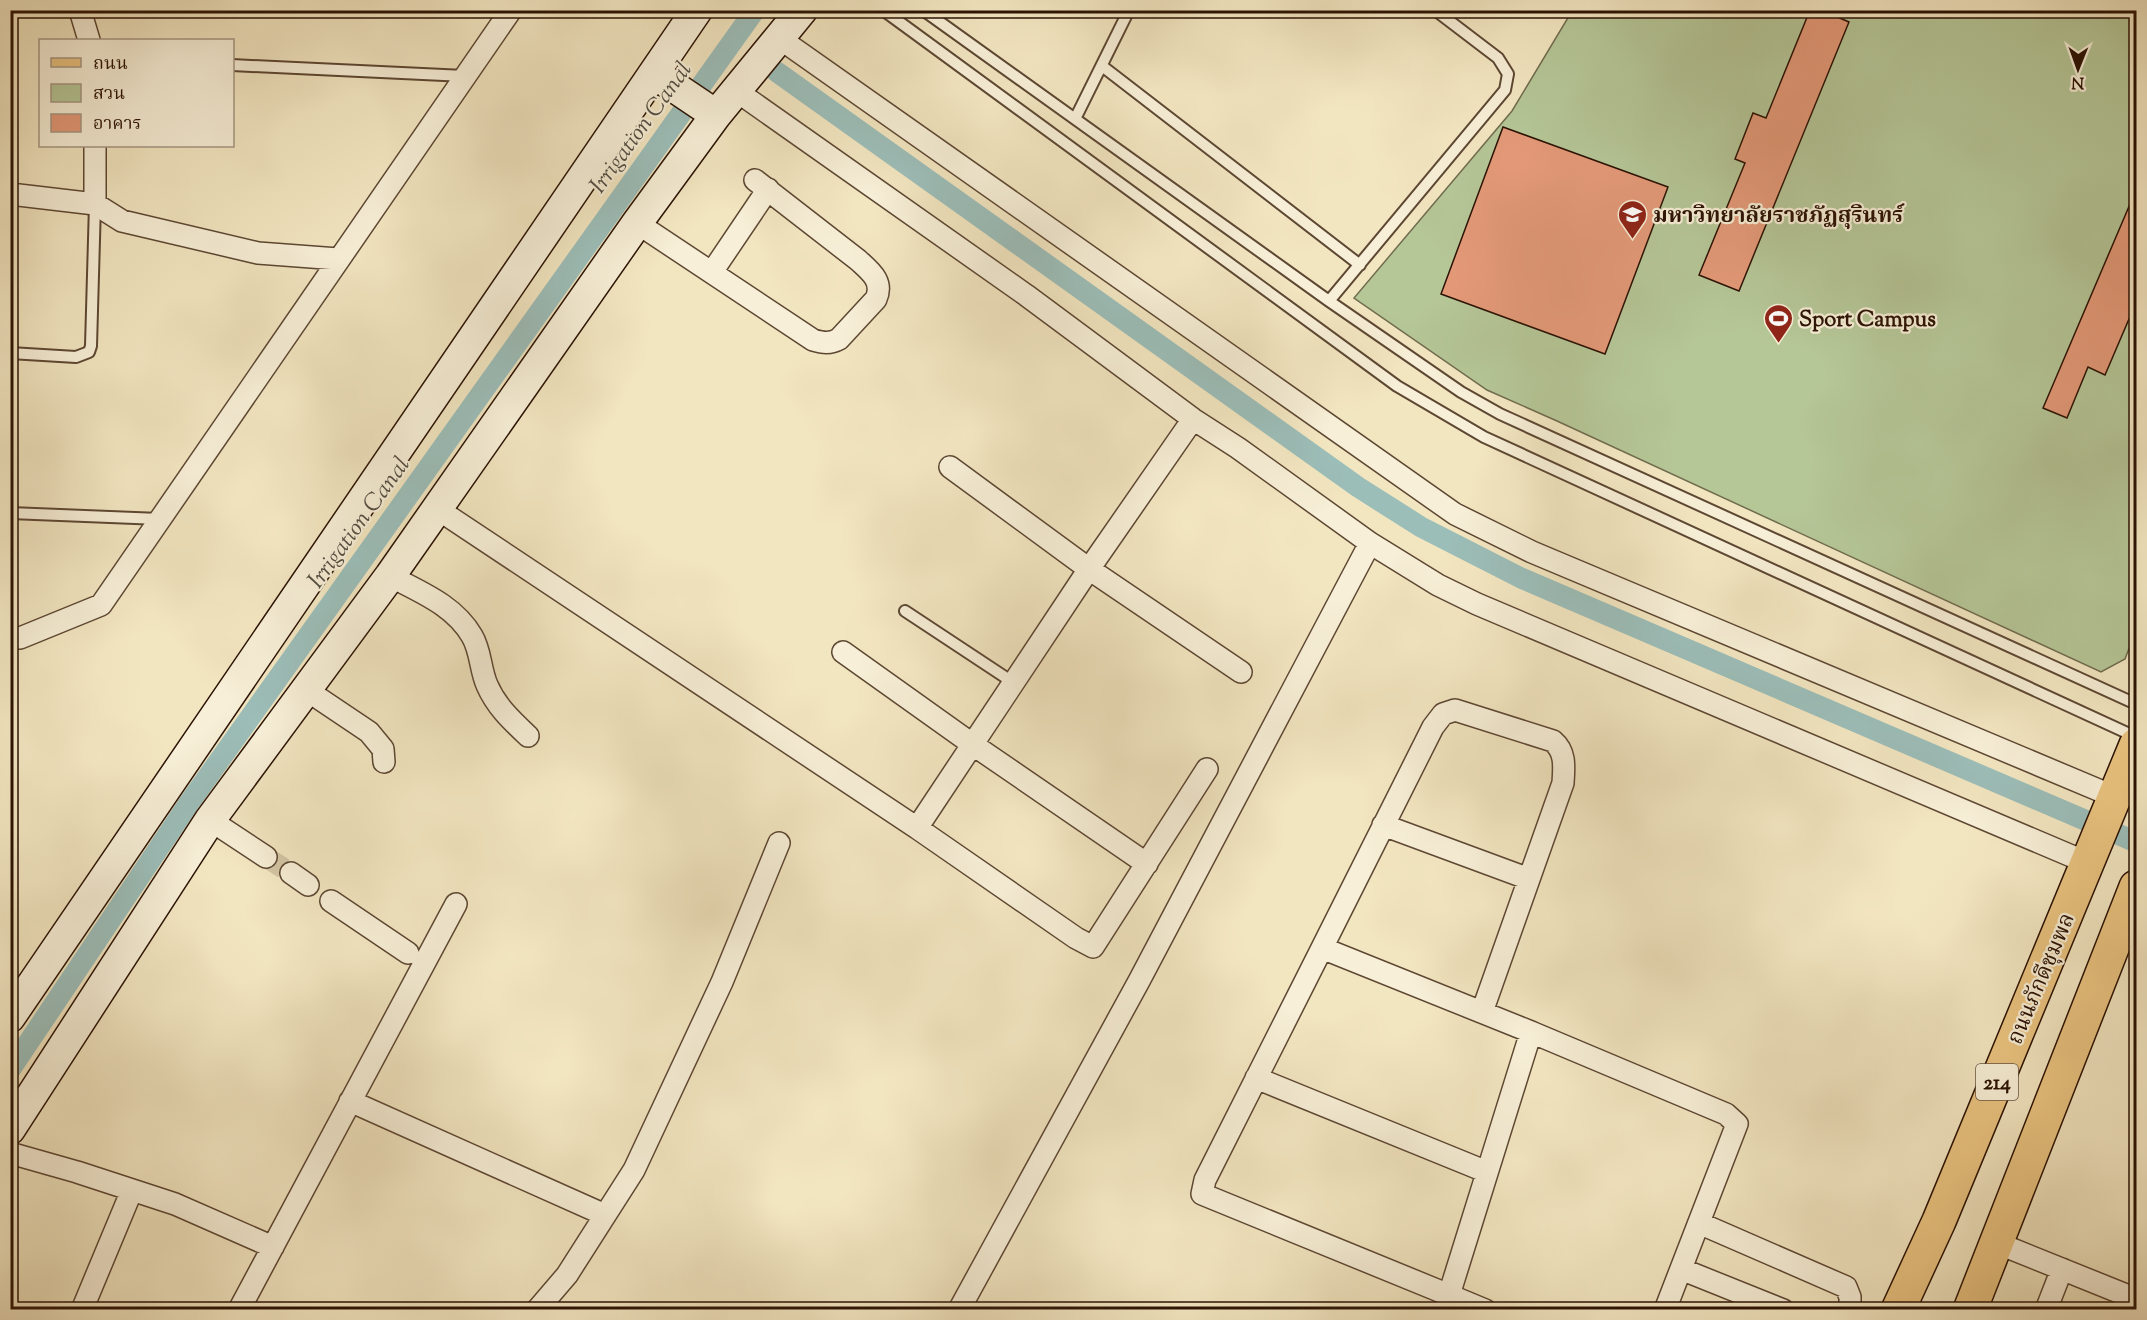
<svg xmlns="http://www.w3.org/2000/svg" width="2147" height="1320" font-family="'Sorts Mill Goudy','Noto Serif Thai',serif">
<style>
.green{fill:#b5c697;stroke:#706c4e;stroke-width:1.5}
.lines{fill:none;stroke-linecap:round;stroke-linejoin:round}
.canal{stroke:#9cbeb9;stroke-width:21}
.building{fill:#e39978;stroke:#2b1204;stroke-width:1.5}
.street-tunnel{stroke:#d4c6a5;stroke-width:21;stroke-dasharray:21 10;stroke-linecap:butt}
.lane-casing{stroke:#5d4733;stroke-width:14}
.street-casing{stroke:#5d4733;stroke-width:24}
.secondary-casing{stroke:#2b1204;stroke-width:33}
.primary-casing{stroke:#2b1204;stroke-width:36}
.lane{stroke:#f7efd7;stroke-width:10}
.street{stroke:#f7efd7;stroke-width:21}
.secondary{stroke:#f7efd7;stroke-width:30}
.primary{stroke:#e9c380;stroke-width:33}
.labels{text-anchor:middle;stroke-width:4.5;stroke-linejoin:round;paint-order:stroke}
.shield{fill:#f7efd7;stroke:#685443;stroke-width:1.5}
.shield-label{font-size:21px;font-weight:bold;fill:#2b1204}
.poi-label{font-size:22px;font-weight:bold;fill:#2b1204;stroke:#f7efd7;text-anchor:start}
.street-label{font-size:22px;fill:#2b1204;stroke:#f7efd7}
.water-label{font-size:24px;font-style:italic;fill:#534e43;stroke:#f7efd7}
</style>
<rect width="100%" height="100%" fill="#f2e6c1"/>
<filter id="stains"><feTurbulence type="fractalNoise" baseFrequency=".00333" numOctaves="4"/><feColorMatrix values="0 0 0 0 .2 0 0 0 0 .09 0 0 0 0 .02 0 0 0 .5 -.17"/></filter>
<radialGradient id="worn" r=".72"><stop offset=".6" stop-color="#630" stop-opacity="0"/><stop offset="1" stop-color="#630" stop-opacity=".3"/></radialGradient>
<path class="green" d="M 1572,11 L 2136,11 L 2136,630 L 2125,659 L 2101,672 L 1557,421 L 1487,390 L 1354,298 L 1512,111 Z"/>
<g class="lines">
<path class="canal" d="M 777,72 L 1358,487 L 1421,527 L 1521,578 L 2136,842
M 10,1070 L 189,803 L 755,10"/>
</g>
<path class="building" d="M 1810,10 L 1821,10 L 1849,22 L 1739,291 L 1699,275 L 1745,163 L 1735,159 L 1753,113 L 1766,118 Z
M 1503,127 L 1668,187 L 1605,354 L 1441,294 Z
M 2136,190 L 2136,322 L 2129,319 L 2105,375 L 2088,367 L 2067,418 L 2043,408 Z"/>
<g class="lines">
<path class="street-tunnel" d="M 266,857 L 291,873"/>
<defs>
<path id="lane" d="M 883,10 L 1397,386 L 1484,437 L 2136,737
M 923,10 L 1329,301 L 1461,392 L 1500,414 L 2136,704
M 232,65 L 465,76
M 1102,66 L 1360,265
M 1075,119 L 1129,10
M 1329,301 L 1505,90 L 1508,74 L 1498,58 L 1435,10
M 10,353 L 76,357 L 89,352 L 91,346 L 95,204
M 10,513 L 160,519
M 905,611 L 1014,683"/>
<path id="street" d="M 80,10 L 89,40
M 779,38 L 1455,514 L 1532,552 L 2115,797
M 735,90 L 1026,295 L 1193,419 L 1238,448 L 1370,543 L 1438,585 L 1477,604 L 2088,863
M 95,146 L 95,204 L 122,221 L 258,253 L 338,259
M 10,194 L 95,204
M 637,223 L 813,340 C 823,343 830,344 839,339 L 876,299 C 884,281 870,271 858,260 L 755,180
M 712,272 L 768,189
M 950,467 L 1089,569 L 1241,672
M 436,508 L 917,828 L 1089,569 L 1193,419
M 390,576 C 420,592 454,605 472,636 C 481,651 480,669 487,685 C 496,706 511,720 528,736
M 10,637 L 20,638 L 101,605 L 511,10
M 843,652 L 972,744 L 1147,864
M 305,689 L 369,732 L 383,749 L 384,762
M 210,820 L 266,857
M 1383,825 L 1529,879
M 917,828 L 1076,938 L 1093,947 L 1207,769
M 291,873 L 308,885
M 331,901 L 408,953
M 1322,948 L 1433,727 L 1443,714 L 1455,710 L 1553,741 C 1566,752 1564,767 1563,783 L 1482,1012
M 1256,1078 L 1487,1172
M 350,1101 L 605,1215
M 10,1153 L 77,1172 L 175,1204 L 273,1247
M 1699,1223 L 1846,1287 L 1850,1297 L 1850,1310
M 1997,1243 L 2136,1299
M 1681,1269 L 1783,1310
M 1449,1295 L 1202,1194 L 1205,1180 L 1322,948 L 1531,1032
M 82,1310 L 132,1190
M 239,1310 L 456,904
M 537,1310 L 567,1275 L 634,1170 L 722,982 L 779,843
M 959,1310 L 1139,981 L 1370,543
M 1485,1310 L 1449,1295 L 1531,1032 L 1726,1114 L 1737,1124 L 1665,1310
M 2046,1310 L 2062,1269"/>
<path id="secondary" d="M 655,74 L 716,115
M 10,1017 L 697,10
M 10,1129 L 210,820 L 390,576 L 637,223 L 716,115 L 802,10"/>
<path id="primary" d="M 1898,1310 L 1939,1221 L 2136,745
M 1970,1310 L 2136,887"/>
</defs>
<use href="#lane" class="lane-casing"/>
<use href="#street" class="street-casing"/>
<use href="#secondary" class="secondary-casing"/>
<use href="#primary" class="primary-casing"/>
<use href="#lane" class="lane"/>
<use href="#street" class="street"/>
<use href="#secondary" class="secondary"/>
<use href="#primary" class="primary"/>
</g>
<defs>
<symbol id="university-pin" viewBox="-11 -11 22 30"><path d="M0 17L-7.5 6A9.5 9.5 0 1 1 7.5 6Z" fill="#8f2418" stroke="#f7efd7"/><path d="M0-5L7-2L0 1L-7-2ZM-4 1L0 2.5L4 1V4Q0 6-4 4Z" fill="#fff"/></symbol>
<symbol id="stadium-pin" viewBox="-11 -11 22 30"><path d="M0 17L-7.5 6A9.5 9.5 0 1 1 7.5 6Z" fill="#8f2418" stroke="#f7efd7"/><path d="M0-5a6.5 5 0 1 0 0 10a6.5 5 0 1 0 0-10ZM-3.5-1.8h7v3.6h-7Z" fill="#fff"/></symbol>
</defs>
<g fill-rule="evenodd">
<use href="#university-pin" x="1616" y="198" width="33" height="45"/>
<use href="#stadium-pin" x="1762" y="302" width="33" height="45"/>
</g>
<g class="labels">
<rect class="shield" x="1976" y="1064" width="42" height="36" rx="4.5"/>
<g class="shield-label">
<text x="1997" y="1089">214</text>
</g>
<g class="poi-label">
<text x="1653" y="222">มหาวิทยาลัยราชภัฏสุรินทร์</text>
<text x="1799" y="326">Sport Campus</text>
</g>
<g class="street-label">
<text transform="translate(2040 978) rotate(-67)" y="8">ถนนภักดีชุมพล</text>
</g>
<g class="water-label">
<text transform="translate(640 127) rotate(-54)" y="8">Irrigation Canal</text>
<text transform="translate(358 522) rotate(-54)" y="8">Irrigation Canal</text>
</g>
</g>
<rect width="2147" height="1320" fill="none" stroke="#f2e6c1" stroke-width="36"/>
<rect x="12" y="12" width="2123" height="1296" fill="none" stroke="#2b1204" stroke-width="3"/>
<rect x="18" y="18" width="2111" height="1284" fill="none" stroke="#2b1204" stroke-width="1.5"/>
<rect x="39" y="39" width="195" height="108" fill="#f7efd7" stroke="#a59783" stroke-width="1.5"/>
<rect x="51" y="58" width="30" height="9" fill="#e9c380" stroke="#a59783" stroke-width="1.5"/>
<text x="93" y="69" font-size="18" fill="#2b1204">ถนน</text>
<rect x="51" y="84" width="30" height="18" fill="#b5c697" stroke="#a59783" stroke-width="1.5"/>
<text x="93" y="99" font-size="18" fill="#2b1204">สวน</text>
<rect x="51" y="114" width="30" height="18" fill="#e39978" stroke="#a59783" stroke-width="1.5"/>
<text x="93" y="129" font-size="18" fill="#2b1204">อาคาร</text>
<g transform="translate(2078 69) rotate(181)" stroke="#f7efd7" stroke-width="4.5" paint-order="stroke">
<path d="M0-4.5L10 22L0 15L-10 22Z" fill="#2b1204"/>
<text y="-9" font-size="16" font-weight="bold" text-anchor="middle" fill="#2b1204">N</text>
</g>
<rect width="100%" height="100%" filter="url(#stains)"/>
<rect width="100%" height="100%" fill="url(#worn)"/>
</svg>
